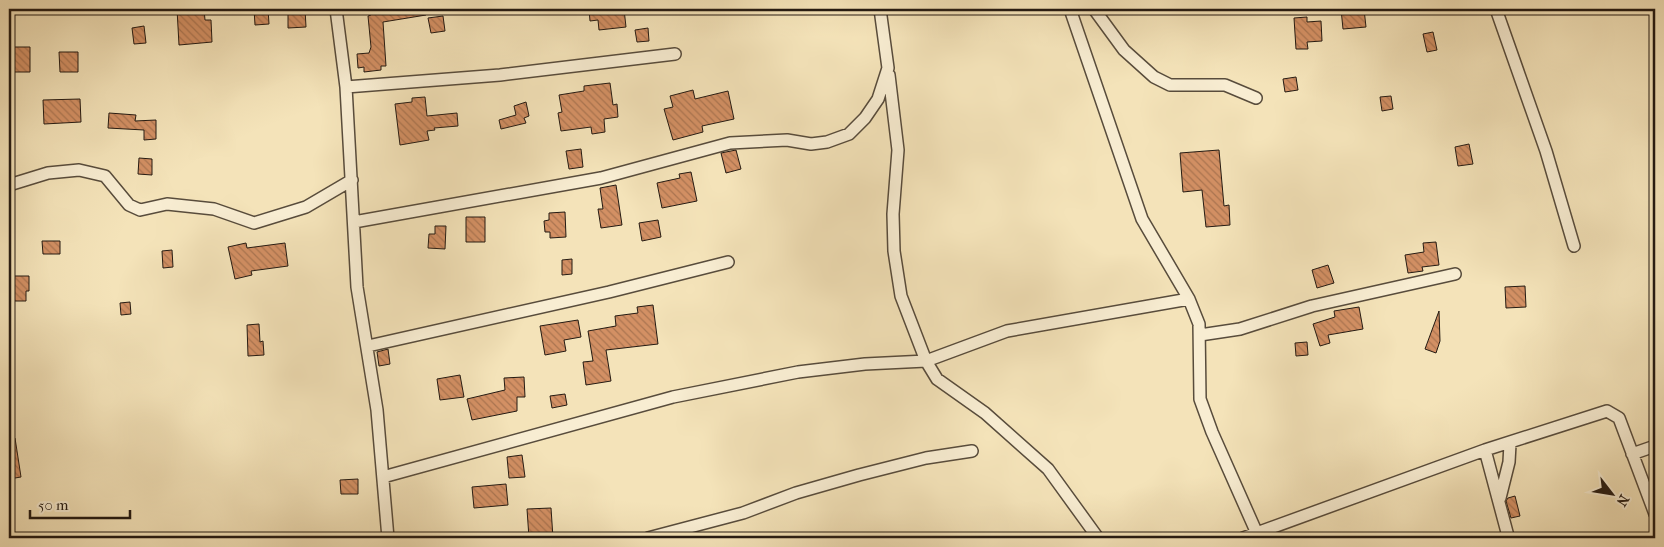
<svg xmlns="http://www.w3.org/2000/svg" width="1664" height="547" font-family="'IM FELL French Canon',serif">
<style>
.building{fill:url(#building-back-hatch);stroke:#241a12}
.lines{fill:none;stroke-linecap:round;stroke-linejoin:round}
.minor-casing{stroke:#584c3c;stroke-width:14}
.minor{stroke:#f8edd2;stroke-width:11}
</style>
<defs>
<pattern id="building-back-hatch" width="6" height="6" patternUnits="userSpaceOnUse" patternTransform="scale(1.25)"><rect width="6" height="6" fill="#d39064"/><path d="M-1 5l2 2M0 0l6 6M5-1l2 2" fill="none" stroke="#ab7551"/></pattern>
</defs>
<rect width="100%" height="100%" fill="#f4e3b9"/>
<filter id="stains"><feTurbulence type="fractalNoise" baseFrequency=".004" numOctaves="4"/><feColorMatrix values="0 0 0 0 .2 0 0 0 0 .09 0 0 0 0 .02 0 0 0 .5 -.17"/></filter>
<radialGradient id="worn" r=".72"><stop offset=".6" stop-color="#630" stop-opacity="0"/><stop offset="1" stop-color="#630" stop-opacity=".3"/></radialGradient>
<path class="building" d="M 177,9 L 204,9 L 205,20 L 211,20 L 212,42 L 179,45 Z
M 254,9 L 268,9 L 269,24 L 255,25 Z
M 288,9 L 305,9 L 306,27 L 288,28 Z
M 370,9 L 425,9 L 426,15 L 383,22 L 386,66 L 381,66 L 381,70 L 364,72 L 364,67 L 358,68 L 357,54 L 369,53 L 371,47 L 368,16 L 371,15 Z
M 589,9 L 624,9 L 626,27 L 599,30 L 598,20 L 590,21 Z
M 1341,9 L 1364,9 L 1366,27 L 1343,29 Z
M 443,16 L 445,31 L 431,33 L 428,18 Z
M 1307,17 L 1307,22 L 1321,21 L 1322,41 L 1307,42 L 1308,49 L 1296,49 L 1294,18 Z
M 144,26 L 146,43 L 134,44 L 132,28 Z
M 648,28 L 649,41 L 637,42 L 635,30 Z
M 1433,32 L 1437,50 L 1427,52 L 1423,34 Z
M 10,47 L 30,47 L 30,72 L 10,72 Z
M 59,52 L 78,52 L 78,72 L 60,72 Z
M 1296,77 L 1298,90 L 1285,92 L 1283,79 Z
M 610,83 L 613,105 L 617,104 L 618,117 L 604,119 L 605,132 L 592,134 L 591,127 L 561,131 L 558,113 L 562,112 L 559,95 L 584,91 L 584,86 Z
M 693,90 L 695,99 L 728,91 L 734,119 L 702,126 L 703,132 L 673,140 L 664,109 L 673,107 L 670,96 Z
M 1391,96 L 1393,109 L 1382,111 L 1380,97 Z
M 425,97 L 427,116 L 457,113 L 458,126 L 434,128 L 435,130 L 427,131 L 429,140 L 400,145 L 395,104 L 412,102 L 412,98 Z
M 80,99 L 81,122 L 44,124 L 43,100 Z
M 526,102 L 529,116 L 524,118 L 526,123 L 501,129 L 499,120 L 516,115 L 514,106 Z
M 109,113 L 136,115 L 135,121 L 156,120 L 156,139 L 144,140 L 144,130 L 108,128 Z
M 1469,144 L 1473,164 L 1458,166 L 1455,147 Z
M 581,149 L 583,167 L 569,169 L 566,151 Z
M 736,150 L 741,169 L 726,173 L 721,153 Z
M 1219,150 L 1224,206 L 1229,205 L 1230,225 L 1206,227 L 1202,190 L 1183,192 L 1180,153 Z
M 139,158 L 152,159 L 152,175 L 138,174 Z
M 691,172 L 697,201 L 662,208 L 657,183 L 680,178 L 679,174 Z
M 616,185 L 622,225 L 601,228 L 598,209 L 603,209 L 600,188 Z
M 565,212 L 566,237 L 550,238 L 550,232 L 545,232 L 544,221 L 549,220 L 549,213 Z
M 466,217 L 485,217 L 485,242 L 466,242 Z
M 658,220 L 661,237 L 642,241 L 639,223 Z
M 435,226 L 446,226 L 445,249 L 428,248 L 429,234 L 435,234 Z
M 42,241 L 60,241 L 60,254 L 43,254 Z
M 1436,242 L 1439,265 L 1422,267 L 1423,271 L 1408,273 L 1405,255 L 1424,252 L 1423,243 Z
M 246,243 L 247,248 L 285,243 L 288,266 L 251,271 L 252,275 L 235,279 L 228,247 Z
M 172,250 L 173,267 L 163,268 L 162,251 Z
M 572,259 L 572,274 L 562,275 L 562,260 Z
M 1328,265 L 1334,283 L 1317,288 L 1312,270 Z
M 9,276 L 29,276 L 29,291 L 26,291 L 26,301 L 9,301 Z
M 1525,286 L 1526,307 L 1506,308 L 1505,287 Z
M 130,302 L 131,314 L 121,315 L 120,303 Z
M 653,305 L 658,344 L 606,350 L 611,381 L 586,385 L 583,362 L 593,361 L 588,331 L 616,326 L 615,316 L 638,313 L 637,307 Z
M 1359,307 L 1363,329 L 1328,335 L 1330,343 L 1320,346 L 1313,324 L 1335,317 L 1334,311 Z
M 1439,311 L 1440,341 L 1436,353 L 1425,349 Z
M 578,320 L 581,337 L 564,340 L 566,351 L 545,355 L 540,326 Z
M 259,324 L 260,342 L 263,341 L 264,355 L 248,356 L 247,325 Z
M 1307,342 L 1308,355 L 1296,356 L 1295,343 Z
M 388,349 L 390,364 L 379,366 L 377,352 Z
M 460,375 L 464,397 L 440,400 L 437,379 Z
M 524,377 L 525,397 L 517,397 L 517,411 L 472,420 L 467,399 L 505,390 L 504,378 Z
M 565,394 L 567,405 L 552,408 L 550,396 Z
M 9,438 L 15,438 L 21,477 L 9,479 Z
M 522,455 L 525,477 L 509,478 L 507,457 Z
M 358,479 L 358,494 L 341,494 L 340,480 Z
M 506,484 L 508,505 L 474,508 L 472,487 Z
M 1515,496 L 1520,516 L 1511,518 L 1506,501 L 1508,498 Z
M 551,508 L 553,538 L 529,538 L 527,509 Z"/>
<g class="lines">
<defs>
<path id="minor" d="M 336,9 L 346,87 L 357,287 L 377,410 L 388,538
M 1070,9 L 1142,219 L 1189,299 L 1199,324 L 1200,399 L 1212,432 L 1259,538
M 1094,9 L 1124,50 L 1154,77 L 1170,85 L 1225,85 L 1256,98
M 1496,9 L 1546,151 L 1574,246
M 889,75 L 898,150 L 893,214 L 894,251 L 901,296 L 926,361 L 937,379 L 985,413 L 1048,469 L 1098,538
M 346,87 L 500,75 L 675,54
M 9,185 L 48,173 L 79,170 L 105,176 L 129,205 L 140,210 L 167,204 L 214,209 L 254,223 L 306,207 L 352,180
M 354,222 L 601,178 L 730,143 L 787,140 L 811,144 L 827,142 L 849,134 L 865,118 L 878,99 L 888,68 L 880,9
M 1200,335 L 1240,329 L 1312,306 L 1455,274
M 368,346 L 609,292 L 728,262
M 1485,450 L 1508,536 L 1506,538
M 1632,454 L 1655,446
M 383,477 L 673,397 L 798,372 L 865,364 L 926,361 L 1007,331 L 1189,299
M 1500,498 L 1509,462 L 1510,444
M 648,538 L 743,513 L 796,493 L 859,475 L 926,458 L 972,451
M 1243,538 L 1485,450 L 1607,411 L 1619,418 L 1655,514"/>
</defs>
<use href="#minor" class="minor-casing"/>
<use href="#minor" class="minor"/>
</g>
<rect width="1664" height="547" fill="none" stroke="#f4e3b9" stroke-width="30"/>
<rect x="10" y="10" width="1644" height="527" fill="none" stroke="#241a12" stroke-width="2.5"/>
<rect x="15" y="15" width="1634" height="517" fill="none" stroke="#241a12"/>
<g transform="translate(1612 494) rotate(121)" stroke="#f8edd2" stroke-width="4" paint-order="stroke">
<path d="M0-4L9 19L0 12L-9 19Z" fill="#241a12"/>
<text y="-8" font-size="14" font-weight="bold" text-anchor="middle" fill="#241a12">N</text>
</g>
<path d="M30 510v8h100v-8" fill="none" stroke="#241a12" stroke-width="2.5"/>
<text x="38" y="510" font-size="15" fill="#241a12" stroke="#f8edd2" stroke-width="4" paint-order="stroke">50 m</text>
<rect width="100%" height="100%" filter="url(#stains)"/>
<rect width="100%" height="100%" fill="url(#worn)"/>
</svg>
